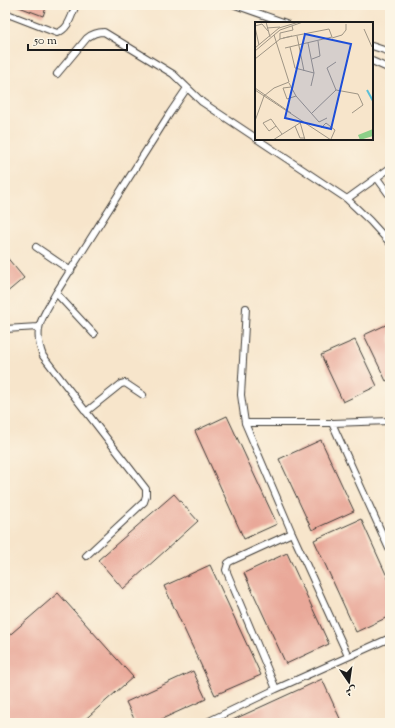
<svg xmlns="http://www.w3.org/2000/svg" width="395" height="728" font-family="'Sorts Mill Goudy',Amiri,serif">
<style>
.building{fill:#e9a899}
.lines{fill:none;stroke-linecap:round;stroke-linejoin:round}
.service-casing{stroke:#3d3a36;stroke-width:8}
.service{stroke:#fff;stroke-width:6}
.inset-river{fill:none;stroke:#5bbfd8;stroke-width:2}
.inset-road{fill:none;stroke:#9f9585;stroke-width:1}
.view{fill:#1d4ed8;fill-opacity:0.15;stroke:#1d4ed8;stroke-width:2}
.inset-edge{fill:none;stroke:#1c1c1c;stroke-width:2}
</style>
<rect width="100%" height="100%" fill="#fcf5e5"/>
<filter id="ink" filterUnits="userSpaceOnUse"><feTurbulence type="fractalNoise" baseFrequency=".025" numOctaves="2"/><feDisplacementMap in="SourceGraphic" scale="8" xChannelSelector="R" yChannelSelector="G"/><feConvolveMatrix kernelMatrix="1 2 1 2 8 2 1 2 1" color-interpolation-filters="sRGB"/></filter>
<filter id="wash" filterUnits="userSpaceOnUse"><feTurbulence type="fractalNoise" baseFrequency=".012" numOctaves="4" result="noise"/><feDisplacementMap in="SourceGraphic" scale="16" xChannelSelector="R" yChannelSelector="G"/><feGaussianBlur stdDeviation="0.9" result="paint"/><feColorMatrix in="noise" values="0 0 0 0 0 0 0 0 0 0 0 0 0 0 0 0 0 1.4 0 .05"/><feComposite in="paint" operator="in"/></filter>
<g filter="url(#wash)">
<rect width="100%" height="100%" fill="#f7e5cb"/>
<g id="blocks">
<path class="building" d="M 14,5 L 47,5 L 43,16 Z
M 5,255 L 24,278 L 5,294 Z
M 390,323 L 390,379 L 386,381 L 364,335 Z
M 355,340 L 377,386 L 343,402 L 321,355 Z
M 227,416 L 277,524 L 244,539 L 195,431 Z
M 321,440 L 354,511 L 312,530 L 279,459 Z
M 174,494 L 198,521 L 123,589 L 98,560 Z
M 361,519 L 390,583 L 390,616 L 356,632 L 314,540 Z
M 287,553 L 329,644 L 286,664 L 244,573 Z
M 210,565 L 261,675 L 215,695 L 164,586 Z
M 58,593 L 133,677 L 81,723 L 5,723 L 5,639 Z
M 193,671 L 206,699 L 153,723 L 136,723 L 126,702 Z
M 322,679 L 342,723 L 226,723 Z"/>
</g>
</g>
<g filter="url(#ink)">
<use href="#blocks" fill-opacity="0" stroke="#3d3a36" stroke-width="1"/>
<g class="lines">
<defs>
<path id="service" d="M 235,5 L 286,23
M 5,13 L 57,33 C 69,29 71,16 76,5
M 372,46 L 390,52
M 372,61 L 390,69
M 57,74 L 87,38 C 92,34 96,32 104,32 L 173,74 L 202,102 L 256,138
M 257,139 L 347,199 L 370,221 L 390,243
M 377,178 L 390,196
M 347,199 L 390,168
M 36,247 L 71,271
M 56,293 L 94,334
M 246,308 L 241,395 L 245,423 L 292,533 L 348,656
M 5,329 L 38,327
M 86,412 L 121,384 L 125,383 L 143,395
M 245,423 L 332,423 L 390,421
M 332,423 L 390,551
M 390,448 L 390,466
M 86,556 L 144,502 L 146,496 L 146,489 L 43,356 C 32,328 43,316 56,293 L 170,113 L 187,88
M 276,689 L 226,570 L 228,563 L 231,561 L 292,533
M 205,723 L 276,689 L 390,638"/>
</defs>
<use href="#service" class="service-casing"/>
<use href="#service" class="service"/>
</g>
</g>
<g transform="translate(255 22)">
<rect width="118" height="118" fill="#f7e5cb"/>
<path d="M 118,107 L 118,114 L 105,118 L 103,113 Z" fill="#8ccf88"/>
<path class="inset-river" d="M 112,68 L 118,79"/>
<path class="inset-road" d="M 11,0 L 15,15M 0,4 L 7,2 L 13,9M 0,5 L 4,23M 12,6 L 25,5M 109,7 L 117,25M 42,14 L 49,49M 28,16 L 74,7 L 77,15 L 30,26M 77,16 L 87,13 L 91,8 L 91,2M 25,17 L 25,11 L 38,8 L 37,4M 53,21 L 59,51 L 56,64M 35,25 L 40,46 L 59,51M 0,26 L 24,6 L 44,0M 0,29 L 25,8 L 48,0M 0,37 L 25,17 L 37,14M 57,37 L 65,34 L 63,19M 34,61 L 41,74 L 64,100 L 72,96M 36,65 L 28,66 L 32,77 L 41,74M 0,66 L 36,91M 0,68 L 76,118M 81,68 L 103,72 L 108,83 L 97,91M 57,91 L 81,68 L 72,46 L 81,40M 0,99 L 9,74 L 19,66 L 34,60 L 19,13M 45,100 L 50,118M 21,104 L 14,109 L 8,101 L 16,97 L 21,104 L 27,112M 40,104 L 45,116 L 50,116M 66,106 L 71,101 L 80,108 L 76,117M 18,118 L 48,99"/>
<path class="view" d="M 50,12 L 96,22 L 76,107 L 30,96 Z"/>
<rect width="118" height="118" class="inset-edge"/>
</g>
<rect width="395" height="728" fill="none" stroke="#fcf5e5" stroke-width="20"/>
<g transform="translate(349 682) rotate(167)" stroke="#fcf5e5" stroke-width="3" paint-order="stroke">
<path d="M0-3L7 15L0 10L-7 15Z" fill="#1c1c1c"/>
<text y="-6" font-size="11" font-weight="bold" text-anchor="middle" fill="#1c1c1c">ش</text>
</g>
<path d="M28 44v6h99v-6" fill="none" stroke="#1c1c1c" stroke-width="2"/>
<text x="34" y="44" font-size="12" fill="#1c1c1c" stroke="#fcf5e5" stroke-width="3" paint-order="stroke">50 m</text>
</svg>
